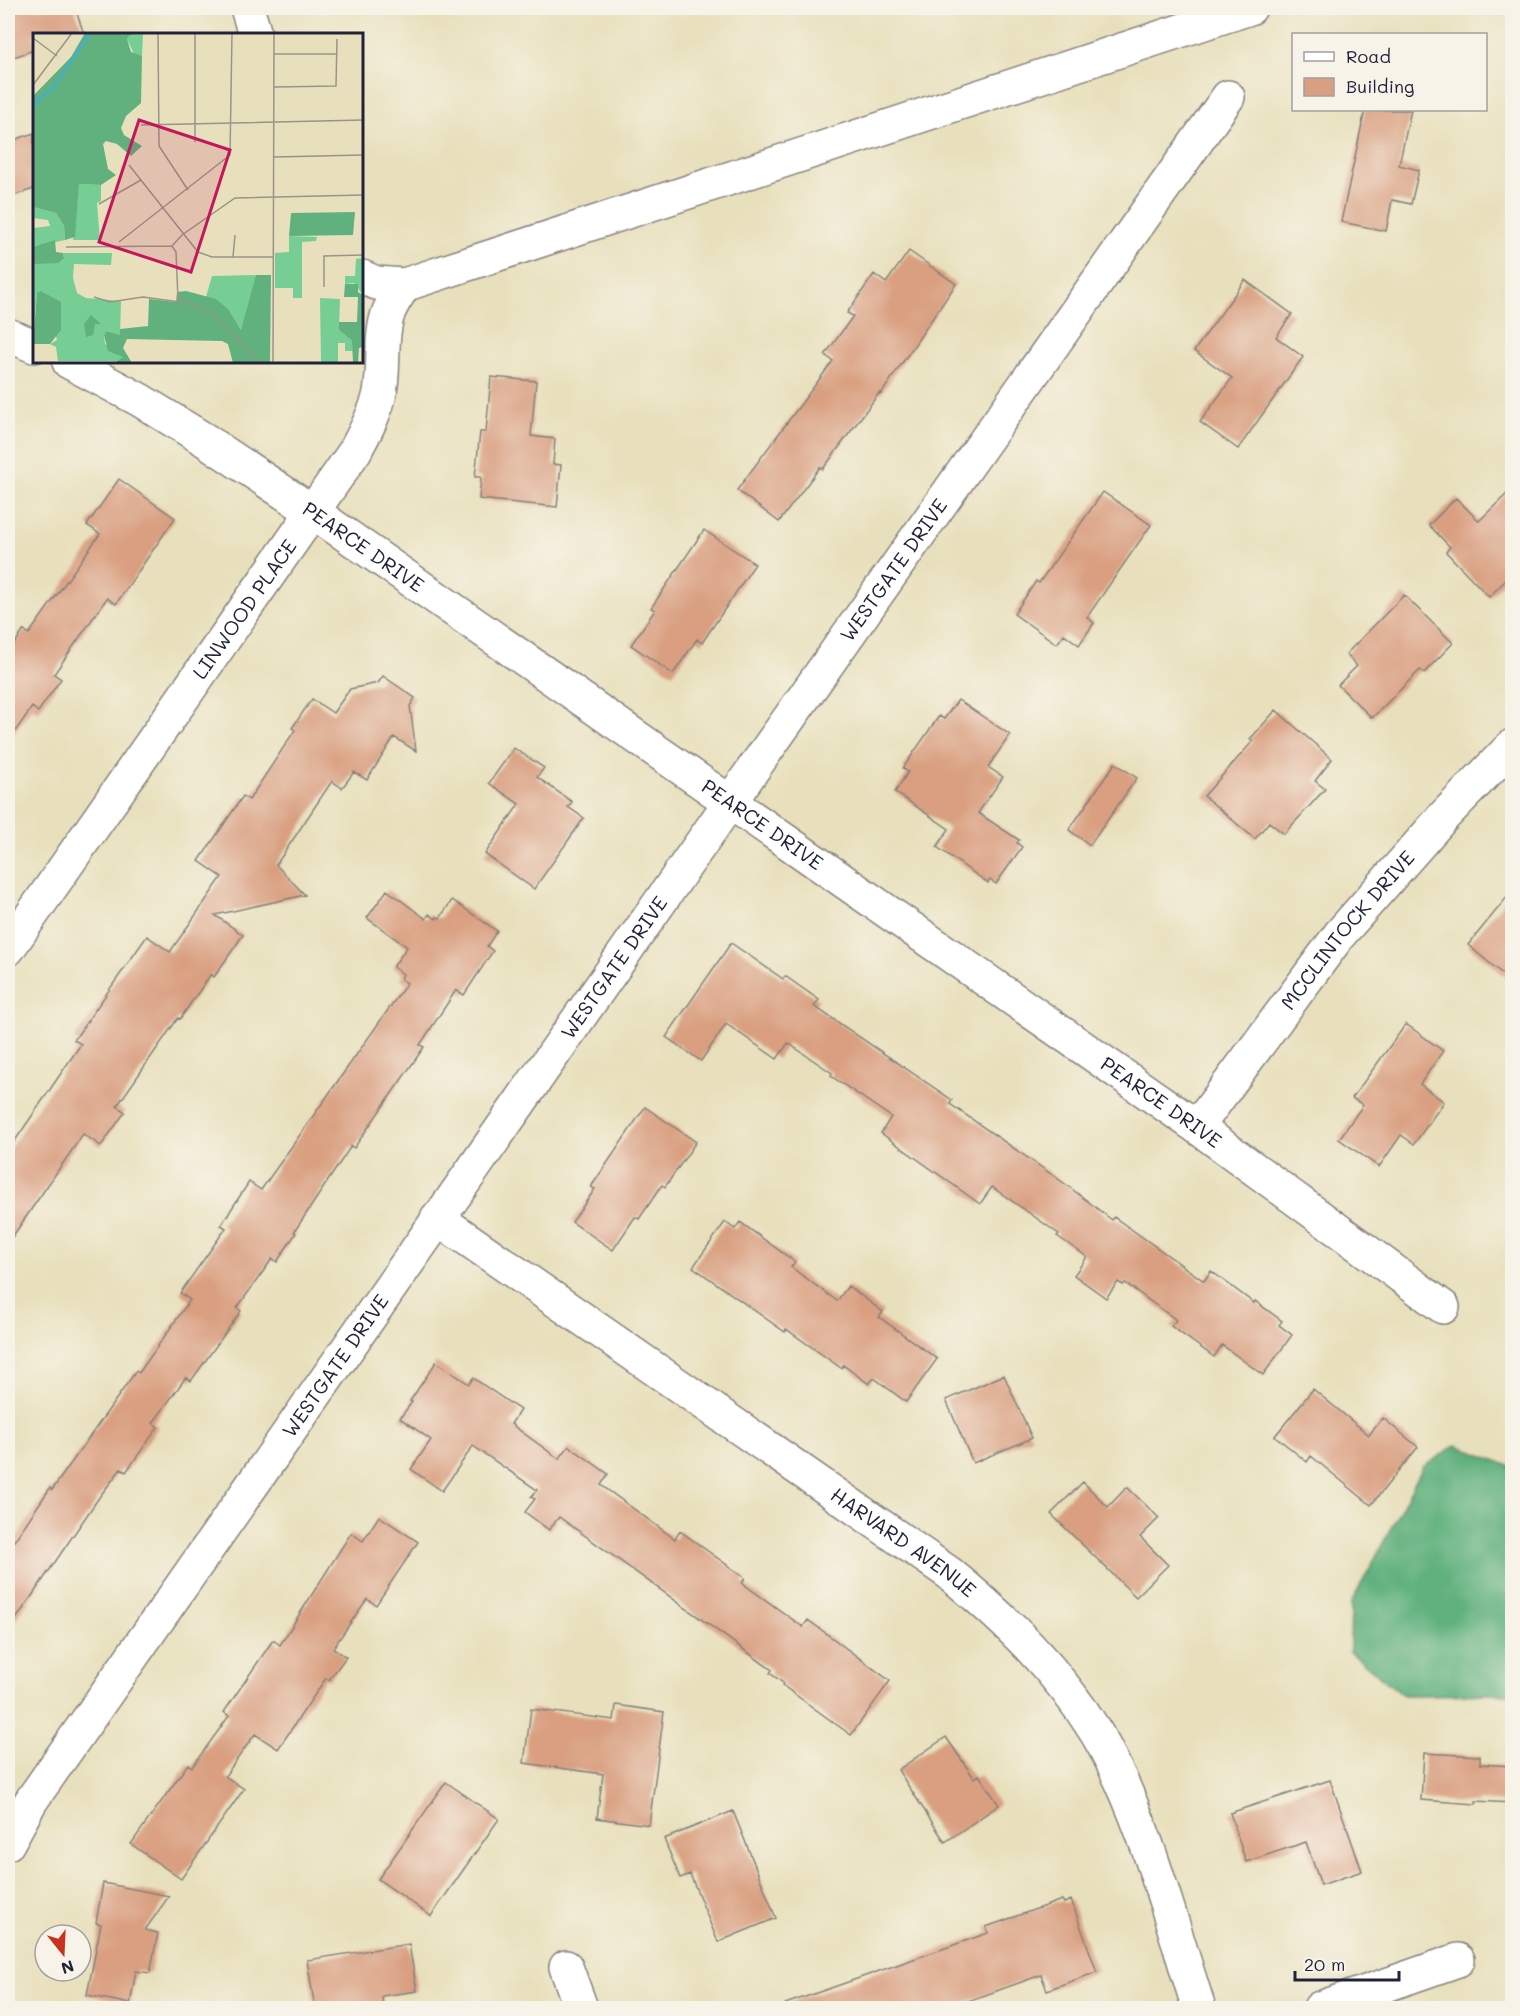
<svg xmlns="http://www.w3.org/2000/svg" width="1520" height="2016" font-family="Mali,sans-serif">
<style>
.forest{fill:#60b17e;stroke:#416a5c;stroke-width:1.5}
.building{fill:#d99f80}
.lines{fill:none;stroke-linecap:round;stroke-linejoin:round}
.minor-casing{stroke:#85817c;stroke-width:36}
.minor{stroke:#fff;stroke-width:33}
.labels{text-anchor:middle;stroke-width:4.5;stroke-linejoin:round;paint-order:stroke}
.street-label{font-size:20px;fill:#22223b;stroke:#f7f3e8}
.inset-river{fill:none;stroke:#47aec6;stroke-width:3}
.inset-road{fill:none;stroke:#999488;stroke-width:1.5}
.view{fill:#c2185b;fill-opacity:0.15;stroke:#c2185b;stroke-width:3}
.inset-edge{fill:none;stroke:#22223b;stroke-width:3}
</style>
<rect width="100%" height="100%" fill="#f7f3e8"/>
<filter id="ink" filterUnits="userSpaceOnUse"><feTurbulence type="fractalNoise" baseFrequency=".0167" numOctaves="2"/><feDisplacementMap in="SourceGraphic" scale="12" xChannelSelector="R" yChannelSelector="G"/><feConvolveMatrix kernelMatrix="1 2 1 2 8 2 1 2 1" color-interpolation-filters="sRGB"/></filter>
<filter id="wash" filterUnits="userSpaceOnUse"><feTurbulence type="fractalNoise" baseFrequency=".008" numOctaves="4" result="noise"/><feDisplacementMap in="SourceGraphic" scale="24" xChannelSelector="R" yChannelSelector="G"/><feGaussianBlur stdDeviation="1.35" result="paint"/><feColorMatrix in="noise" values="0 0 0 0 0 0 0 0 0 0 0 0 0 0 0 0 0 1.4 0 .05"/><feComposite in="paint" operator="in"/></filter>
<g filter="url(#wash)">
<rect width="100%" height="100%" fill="#e8e0bc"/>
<path class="forest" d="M 1456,1445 L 1512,1467 L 1512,1694 L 1403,1695 L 1350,1652 L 1351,1604 L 1423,1467 Z"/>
<g id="blocks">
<path class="building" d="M 8,8 L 75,8 L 84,34 L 34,34 L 34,50 L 8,59 Z
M 1365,110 L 1411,110 L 1399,165 L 1419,170 L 1411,204 L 1392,200 L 1386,231 L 1341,222 Z
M 34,133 L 34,189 L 8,197 L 8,142 Z
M 909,251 L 956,284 L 881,394 L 879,393 L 823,469 L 820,467 L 779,522 L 737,490 L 833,361 L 825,355 L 853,316 L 847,313 L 874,274 L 886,283 Z
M 1245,280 L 1292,314 L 1276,337 L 1303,357 L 1238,449 L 1200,422 L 1232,378 L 1194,351 Z
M 491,377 L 536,381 L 531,436 L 555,439 L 553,464 L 561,465 L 557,507 L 479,499 L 481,477 L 475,477 L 480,432 L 486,432 Z
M 119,479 L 175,518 L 116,604 L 107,598 L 54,674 L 61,679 L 38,712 L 32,707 L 8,742 L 8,653 L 24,630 L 29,634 L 100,534 L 87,525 Z
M 1512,489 L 1512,574 L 1489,597 L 1446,552 L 1450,547 L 1429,525 L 1456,498 L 1479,521 Z
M 1103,492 L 1151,525 L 1087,617 L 1094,623 L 1079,645 L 1064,634 L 1057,644 L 1014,614 L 1036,581 L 1039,583 Z
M 704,530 L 755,564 L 702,643 L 697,639 L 673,674 L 631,645 L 655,610 L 651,608 Z
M 1404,595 L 1453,643 L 1424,673 L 1420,670 L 1372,718 L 1338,685 L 1357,666 L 1346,654 Z
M 383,676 L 415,698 L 410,706 L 416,751 L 394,737 L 367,780 L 354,772 L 342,788 L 332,781 L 276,865 L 305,895 L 215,915 L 243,935 L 214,977 L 211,974 L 180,1019 L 178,1018 L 117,1106 L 125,1112 L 101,1146 L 83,1134 L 8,1243 L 8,1151 L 81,1044 L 74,1040 L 147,936 L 170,952 L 222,877 L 199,861 L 243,796 L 249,800 L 295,730 L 292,728 L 312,699 L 333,713 L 350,689 L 378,683 Z
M 958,700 L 1010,735 L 988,767 L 1003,777 L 978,813 L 1019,840 L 1017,843 L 1022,847 L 996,884 L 990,880 L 988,883 L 937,847 L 949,829 L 895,792 L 908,772 L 903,768 L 939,716 L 944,719 Z
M 1276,710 L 1332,759 L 1315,781 L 1325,789 L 1284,834 L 1269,822 L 1255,839 L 1204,796 L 1253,741 L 1250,739 Z
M 514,748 L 544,768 L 537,777 L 572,802 L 568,807 L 584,818 L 534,889 L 485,854 L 519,804 L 489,783 Z
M 1115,763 L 1137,778 L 1090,845 L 1069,830 Z
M 387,890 L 426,919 L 429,914 L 436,919 L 437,917 L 440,918 L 452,900 L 497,931 L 487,946 L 493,951 L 464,995 L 456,990 L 420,1045 L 424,1047 L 354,1148 L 351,1146 L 294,1232 L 296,1233 L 277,1262 L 272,1259 L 237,1308 L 241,1311 L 191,1381 L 186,1377 L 153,1423 L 158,1427 L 126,1472 L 121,1469 L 100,1496 L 8,1631 L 8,1550 L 50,1488 L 52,1490 L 136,1371 L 139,1373 L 190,1300 L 180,1293 L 226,1228 L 221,1225 L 249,1182 L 261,1190 L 407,983 L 401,979 L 403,974 L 393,967 L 407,947 L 367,918 Z
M 1512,891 L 1512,982 L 1468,945 Z
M 731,943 L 783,979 L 785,976 L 819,1000 L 814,1006 L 952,1100 L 950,1104 L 1064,1183 L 1112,1220 L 1114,1217 L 1204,1281 L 1211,1271 L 1254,1303 L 1255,1301 L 1282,1321 L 1279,1325 L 1292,1335 L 1263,1375 L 1222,1345 L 1214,1357 L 1171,1326 L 1176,1320 L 1125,1283 L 1123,1285 L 1118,1282 L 1106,1298 L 1074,1275 L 1087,1257 L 1057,1236 L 1059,1234 L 992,1187 L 980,1204 L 881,1133 L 891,1117 L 831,1076 L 832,1073 L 788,1043 L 777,1059 L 726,1024 L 701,1061 L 666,1037 Z
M 1406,1024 L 1443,1051 L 1420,1084 L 1444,1102 L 1414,1144 L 1401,1135 L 1379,1167 L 1339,1139 L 1363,1105 L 1352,1098 Z
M 645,1107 L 696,1142 L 665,1187 L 662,1185 L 639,1219 L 635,1217 L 613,1250 L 572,1222 L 595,1189 L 591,1187 Z
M 725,1222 L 735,1229 L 740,1222 L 795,1262 L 791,1267 L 837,1301 L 848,1286 L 883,1312 L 879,1317 L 937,1359 L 906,1402 L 874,1378 L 869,1384 L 843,1365 L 841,1368 L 786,1329 L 785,1332 L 693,1267 Z
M 436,1362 L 469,1384 L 473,1378 L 520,1410 L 511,1424 L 559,1459 L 569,1446 L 608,1474 L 601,1485 L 675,1539 L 680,1531 L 745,1578 L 742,1583 L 803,1627 L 808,1620 L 890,1681 L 851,1735 L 782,1685 L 783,1683 L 770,1673 L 772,1670 L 559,1517 L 549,1530 L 525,1512 L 535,1499 L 531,1497 L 537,1490 L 473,1446 L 442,1491 L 411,1469 L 431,1440 L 400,1418 L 412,1402 L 410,1401 Z
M 1004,1375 L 1032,1438 L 973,1463 L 946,1400 Z
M 1313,1389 L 1369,1435 L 1383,1418 L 1418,1447 L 1371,1505 L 1311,1456 L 1307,1462 L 1275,1436 Z
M 1083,1482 L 1108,1507 L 1127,1487 L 1159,1518 L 1140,1537 L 1168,1565 L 1136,1597 L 1051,1514 Z
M 379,1516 L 418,1542 L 376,1605 L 367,1599 L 333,1648 L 346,1657 L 329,1680 L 326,1678 L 278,1749 L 255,1734 L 225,1776 L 244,1789 L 181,1879 L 131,1844 L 188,1764 L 192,1767 L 229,1716 L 224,1712 L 273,1640 L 280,1645 L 351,1533 L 363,1541 Z
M 616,1705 L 664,1712 L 649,1825 L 597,1818 L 603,1774 L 524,1763 L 531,1709 L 614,1720 Z
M 946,1737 L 974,1778 L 979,1775 L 999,1805 L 945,1842 L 898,1770 Z
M 1424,1753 L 1480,1756 L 1480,1764 L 1512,1766 L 1512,1803 L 1476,1801 L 1476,1804 L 1421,1800 Z
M 1330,1780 L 1362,1871 L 1321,1885 L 1306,1842 L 1246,1862 L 1230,1813 Z
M 446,1782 L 499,1819 L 431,1916 L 378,1879 Z
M 733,1811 L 776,1918 L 718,1942 L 690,1874 L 680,1878 L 664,1839 Z
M 103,1883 L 169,1896 L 145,1930 L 158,1933 L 150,1973 L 136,1971 L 130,2004 L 87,1995 L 101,1924 L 96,1923 Z
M 1062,1900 L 1064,1903 L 1071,1900 L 1097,1972 L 1047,1990 L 1041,1975 L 949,2008 L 785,2008 L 785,2004 L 988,1933 L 986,1927 Z
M 409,1944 L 417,1991 L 382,1996 L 383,2008 L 315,2008 L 307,1960 Z"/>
</g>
</g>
<g filter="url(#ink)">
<use href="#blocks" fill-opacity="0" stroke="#85817c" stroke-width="1.5"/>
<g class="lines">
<defs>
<g id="minor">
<path d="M 247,8 L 255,34"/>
<path d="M 362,277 L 376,283 L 404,285 L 1250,8"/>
<path d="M 8,335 L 34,346"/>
<path id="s1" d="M 69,362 L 140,400 L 205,440 L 313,512 L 1197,1127 L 1443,1307"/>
<path id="s2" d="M 8,949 L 355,451 C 364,434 374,416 379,397 C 386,369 379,340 388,314 C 391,304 399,294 404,285"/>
<path id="s3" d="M 1197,1127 L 1340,934 L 1444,816 L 1512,746"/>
<path id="s4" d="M 437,1218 L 949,1573 C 1006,1620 1058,1670 1097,1734 C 1144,1814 1170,1920 1199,2008"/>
<path id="s5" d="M 8,1843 L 31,1801 L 730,802 L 1228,97"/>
<path d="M 566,1967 L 581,2008"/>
<path d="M 1320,2008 L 1458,1960"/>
</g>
</defs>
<use href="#minor" class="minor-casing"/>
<use href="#minor" class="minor"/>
</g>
</g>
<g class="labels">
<g class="street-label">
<text dy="7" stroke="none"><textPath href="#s1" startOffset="348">PEARCE DRIVE</textPath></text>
<text dy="7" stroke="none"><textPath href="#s5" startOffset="1551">WESTGATE DRIVE</textPath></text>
<text dy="7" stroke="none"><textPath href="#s2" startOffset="414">LINWOOD PLACE</textPath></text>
<text dy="7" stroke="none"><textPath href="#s1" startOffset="834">PEARCE DRIVE</textPath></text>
<text dy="7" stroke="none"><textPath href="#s3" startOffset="248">MCCLINTOCK DRIVE</textPath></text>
<text dy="7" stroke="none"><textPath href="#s5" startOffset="1065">WESTGATE DRIVE</textPath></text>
<text dy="7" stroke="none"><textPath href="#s1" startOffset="1320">PEARCE DRIVE</textPath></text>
<text dy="7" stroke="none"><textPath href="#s5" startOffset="579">WESTGATE DRIVE</textPath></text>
<text dy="7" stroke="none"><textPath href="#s4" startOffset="568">HARVARD AVENUE</textPath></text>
</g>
</g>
<g transform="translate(33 33)">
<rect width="330" height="330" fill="#e8e0bc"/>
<path d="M 110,1 L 109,23 L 102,23 L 94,6 L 97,2 ZM 46,151 L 68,152 L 68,168 L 64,170 L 67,207 L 40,207 ZM 0,174 L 23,180 L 31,193 L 32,207 L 0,214 L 0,195 L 17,193 L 15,187 L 0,185 ZM 256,203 L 284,204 L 283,208 L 269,209 L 269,265 L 260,265 L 260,255 L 242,255 L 242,220 L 256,219 ZM 30,220 L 79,220 L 78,232 L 41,231 L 40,245 L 44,260 L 53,265 L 88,268 L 87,303 L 75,298 L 71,302 L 72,311 L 90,323 L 88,328 L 25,328 L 23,314 L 17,311 L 24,307 L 11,259 L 4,260 L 0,303 L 0,231 L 31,225 ZM 330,225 L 330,262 L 321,250 L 312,251 L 312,243 L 322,243 L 323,226 ZM 223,242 L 212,293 L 208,297 L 196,277 L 173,264 L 179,243 ZM 287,265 L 307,266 L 306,297 L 319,308 L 320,318 L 312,318 L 312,310 L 305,310 L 305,330 L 288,330 Z" fill="#76ce94"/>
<path d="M 52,0 L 110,0 L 97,2 L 94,6 L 98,19 L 109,23 L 108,70 L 93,83 L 88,95 L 91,102 L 109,113 L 98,123 L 84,111 L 73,108 L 70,111 L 75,136 L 83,142 L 68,152 L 46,151 L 42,204 L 32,207 L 31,193 L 23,180 L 0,174 L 0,63 L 38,24 ZM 322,179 L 320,202 L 256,203 L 258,180 ZM 22,207 L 23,219 L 30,220 L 31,225 L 25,230 L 0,231 L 0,214 ZM 223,242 L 238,242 L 237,330 L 200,330 L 195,311 L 189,308 L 94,306 L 90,315 L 99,330 L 82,330 L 90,324 L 75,318 L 71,302 L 74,298 L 87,302 L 87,296 L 115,293 L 116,266 L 143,269 L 144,259 L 153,258 L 183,266 L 196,277 L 208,297 ZM 312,251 L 325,251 L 325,259 L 330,262 L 330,314 L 326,315 L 325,330 L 320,330 L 319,308 L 306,297 L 306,289 L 324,289 L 325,264 L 311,264 ZM 8,258 L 28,269 L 28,297 L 17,311 L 0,311 L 4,260 ZM 58,282 L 68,291 L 62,291 L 60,302 L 53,304 L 51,291 Z" fill="#60b17e"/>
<path class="inset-river" d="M 0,72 L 20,55 L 57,0"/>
<path class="inset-road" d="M 125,0 L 126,113 L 155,157M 162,0 L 162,109M 0,5 L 24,23M 241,21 L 304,21M 0,52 L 39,0M 241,54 L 303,53 L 304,6M 108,92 L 330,87M 241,124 L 330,122M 96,132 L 165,219 L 179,224 L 240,224M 66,171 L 108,147M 86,209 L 197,122 L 199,0M 139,213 L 149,202 L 202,165 L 330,162M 139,213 L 143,219 L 145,266 L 179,280 L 227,330M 33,214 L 139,213M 200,224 L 202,202M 291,254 L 291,223 L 330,222M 61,264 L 77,269 L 110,264 L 147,269M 240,330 L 241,0"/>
<path class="view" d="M 106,87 L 197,117 L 158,239 L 66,209 Z"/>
<rect width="330" height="330" class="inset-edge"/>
</g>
<rect width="1520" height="2016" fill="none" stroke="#f7f3e8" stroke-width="30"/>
<rect x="1292" y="33" width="195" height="78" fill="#f7f3e8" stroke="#a29fa3" stroke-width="1.5"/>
<rect x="1304" y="52" width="30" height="9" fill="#ffffff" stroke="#a29fa3" stroke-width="1.5"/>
<text x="1346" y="63" font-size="18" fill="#22223b">Road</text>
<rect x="1304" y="78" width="30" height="18" fill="#d99f80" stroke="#a29fa3" stroke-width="1.5"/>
<text x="1346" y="93" font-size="18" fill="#22223b">Building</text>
<g transform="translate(63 1953) rotate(162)"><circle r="28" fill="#f7f3e8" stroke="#a29fa3" stroke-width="1.5"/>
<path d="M0-4.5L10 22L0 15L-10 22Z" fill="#c8321e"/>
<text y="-9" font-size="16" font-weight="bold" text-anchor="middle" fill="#22223b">N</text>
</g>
<path d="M1295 1971v9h104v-9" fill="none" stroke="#22223b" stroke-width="3"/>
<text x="1304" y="1971" font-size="18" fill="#22223b" stroke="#f7f3e8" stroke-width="4.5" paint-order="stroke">20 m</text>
</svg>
